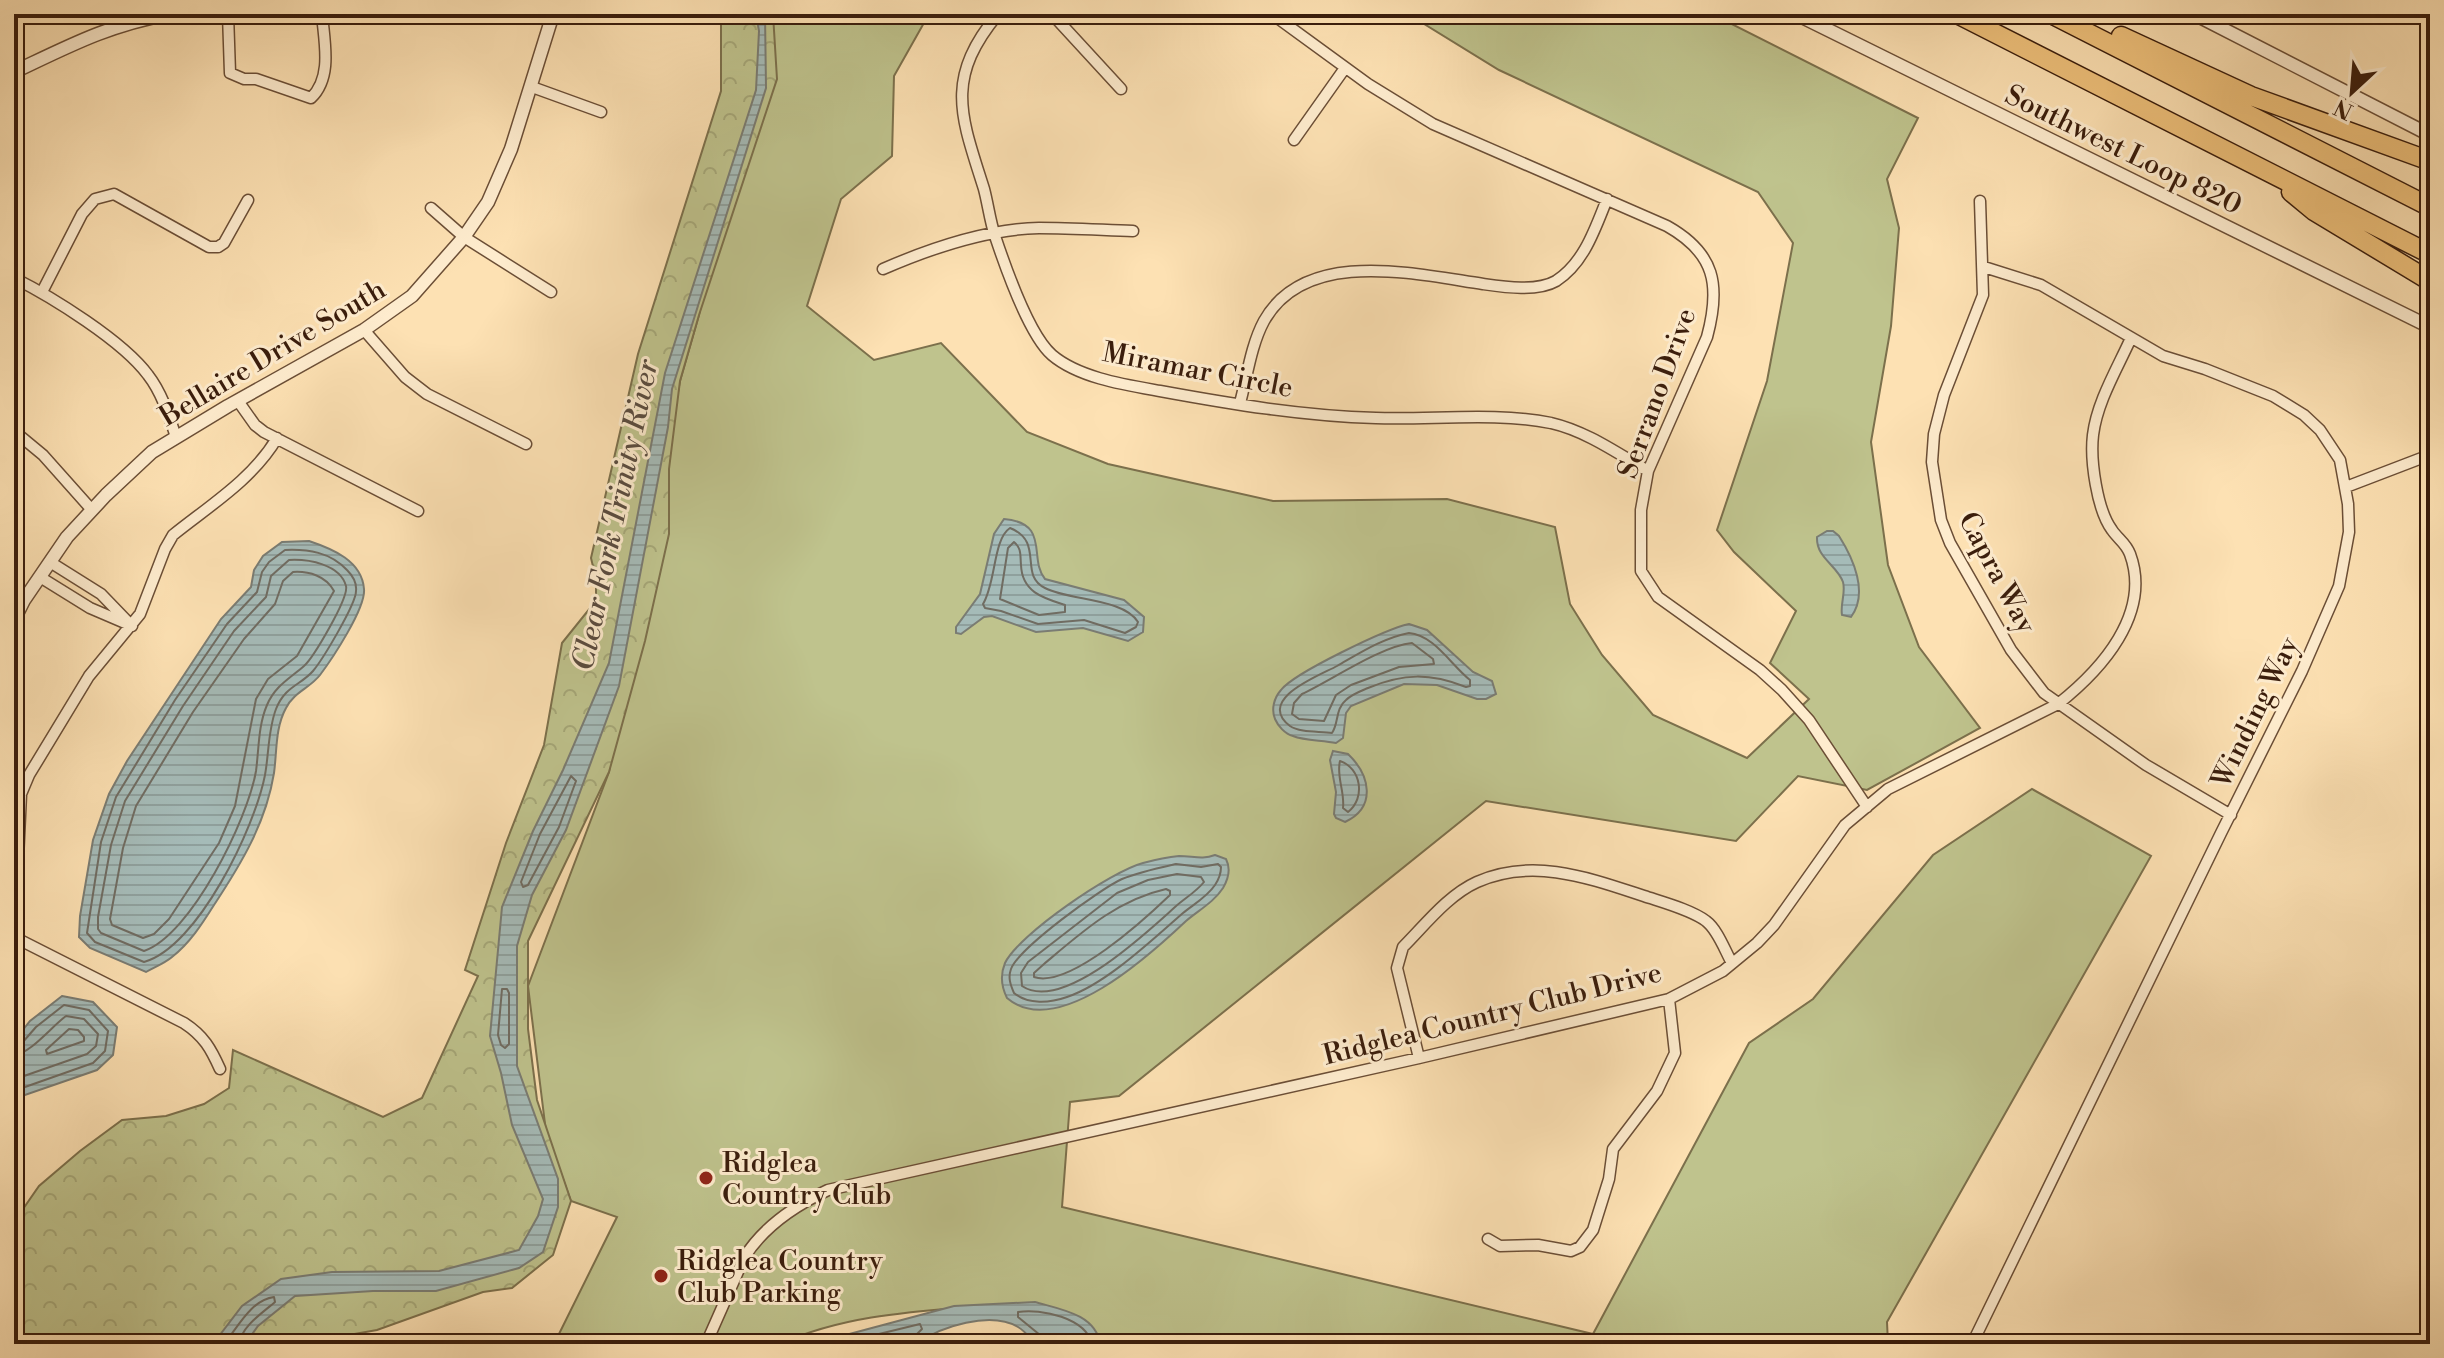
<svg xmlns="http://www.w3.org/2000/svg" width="2444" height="1358" font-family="'Libre Bodoni',serif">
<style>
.grass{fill:#bfc38d;stroke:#7c704c;stroke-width:2}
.forest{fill:url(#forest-crowns);stroke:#7c704c;stroke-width:2}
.water{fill:url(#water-rules);stroke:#7a7c73;stroke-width:2}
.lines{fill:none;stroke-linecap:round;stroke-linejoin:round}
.shore{stroke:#706c62;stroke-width:2}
.minor-casing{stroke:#6b4e36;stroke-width:13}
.tertiary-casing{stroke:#6b4e36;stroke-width:15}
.motorway-casing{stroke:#3a1d0c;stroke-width:21}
.minor{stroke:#feecce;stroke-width:10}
.tertiary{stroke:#feecce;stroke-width:12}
.motorway{stroke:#eec07a;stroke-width:18}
.poi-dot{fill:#8f2418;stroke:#feecce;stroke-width:3}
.labels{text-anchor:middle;stroke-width:6;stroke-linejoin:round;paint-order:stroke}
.street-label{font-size:28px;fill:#3a1d0c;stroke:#feecce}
.poi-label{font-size:28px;fill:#3a1d0c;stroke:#feecce;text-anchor:start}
.water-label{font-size:30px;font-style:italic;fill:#5a4c40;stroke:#feecce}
</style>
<defs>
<pattern id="forest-crowns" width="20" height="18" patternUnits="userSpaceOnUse" patternTransform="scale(2)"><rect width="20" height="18" fill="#bfc38d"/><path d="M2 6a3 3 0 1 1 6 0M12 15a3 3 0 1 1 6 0" fill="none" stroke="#a5a778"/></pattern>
<pattern id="water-rules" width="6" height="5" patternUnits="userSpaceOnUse" patternTransform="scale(2)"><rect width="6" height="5" fill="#a5bbb8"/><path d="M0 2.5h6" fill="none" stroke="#8fa09d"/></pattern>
</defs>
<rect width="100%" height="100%" fill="#fde1b3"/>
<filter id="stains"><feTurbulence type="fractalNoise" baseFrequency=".0025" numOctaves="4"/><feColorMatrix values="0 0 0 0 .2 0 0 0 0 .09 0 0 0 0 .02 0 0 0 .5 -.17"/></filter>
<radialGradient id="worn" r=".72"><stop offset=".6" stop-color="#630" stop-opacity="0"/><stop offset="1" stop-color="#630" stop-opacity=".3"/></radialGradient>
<path class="grass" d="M 766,14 L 929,14 L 894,76 L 892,156 L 841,199 L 807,306 L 874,360 L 941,343 L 1027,432 L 1108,464 L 1273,501 L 1447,499 L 1555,527 L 1570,604 L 1602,655 L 1653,715 L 1747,758 L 1809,699 L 1770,663 L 1796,611 L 1734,552 L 1717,530 L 1767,381 L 1793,243 L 1758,192 L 1499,70 L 1408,14 L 1712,14 L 1918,118 L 1887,179 L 1899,228 L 1891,326 L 1871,442 L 1888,565 L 1919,647 L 1980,728 L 1867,790 L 1798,776 L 1736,841 L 1486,801 L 1119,1096 L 1070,1102 L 1062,1207 L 1593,1334 L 1749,1043 L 1813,999 L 1933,855 L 2032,789 L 2151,856 L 1887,1322 L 1888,1344 L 1043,1344 L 1004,1304 C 929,1311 850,1312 780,1344 L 554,1344 L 617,1217 L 571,1201 L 546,1132 L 528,986 L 609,772 L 680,381 L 699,315 Z"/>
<path class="forest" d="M 721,14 L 773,14 L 777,79 L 699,315 L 680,381 L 669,469 L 669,534 L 645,641 L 609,772 L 528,941 L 528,1029 L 537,1100 L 571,1201 L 553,1255 L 512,1288 L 483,1292 L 377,1330 L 326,1339 L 328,1344 L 14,1344 L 14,1222 L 39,1186 L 80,1151 L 122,1120 L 166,1116 L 204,1104 L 229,1088 L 233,1050 L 383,1117 L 422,1098 L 478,976 L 465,970 L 506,843 L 544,745 L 562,643 L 591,607 L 596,594 L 596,579 L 591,558 L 638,354 L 721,91 Z"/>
<path class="water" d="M 756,14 L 765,14 L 766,88 L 672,389 L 668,427 L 619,686 L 566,830 L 532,895 L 517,946 L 517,1066 L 558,1179 L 558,1207 L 543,1252 L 519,1268 L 436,1291 L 373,1291 L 295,1296 L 258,1326 L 245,1344 L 213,1344 L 242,1306 L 281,1279 L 332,1272 L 439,1271 L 519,1250 L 538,1216 L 543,1199 L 512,1125 L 501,1073 L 490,1036 L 502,907 L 533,831 L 563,770 L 609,663 L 665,373 L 756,90 L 759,31 Z
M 1004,519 C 1051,523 1028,559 1045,579 L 1124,600 L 1144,617 L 1143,632 L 1128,641 L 1083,628 L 1036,632 L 992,616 L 984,617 L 961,634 L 956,633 L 956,627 L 980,594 L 994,534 Z
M 1827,531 L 1833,531 L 1839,536 C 1853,558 1869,593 1851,617 L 1842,615 C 1840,604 1846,593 1843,582 C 1837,565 1816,558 1817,537 Z
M 309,541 C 333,549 362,561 364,589 C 366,608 332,659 320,675 C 310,688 294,692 286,708 C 275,728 277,752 274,773 C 266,823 241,864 214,905 C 202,924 190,943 172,957 C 165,963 155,967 146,972 L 90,948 L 79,937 L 80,916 L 93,840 L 109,794 L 127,761 L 221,619 L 251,587 L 254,570 L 263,556 L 282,542 Z
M 1409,624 L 1427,630 L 1473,672 L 1492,681 L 1496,694 L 1486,699 L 1477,699 L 1437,685 L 1404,684 L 1351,706 L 1346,713 L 1343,738 L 1336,743 C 1323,740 1305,741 1293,736 C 1285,734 1278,726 1275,719 C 1271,709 1274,698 1281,690 C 1294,673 1386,629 1409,624 Z
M 1333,751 L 1348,754 C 1370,775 1377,807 1345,822 L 1336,818 L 1334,814 L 1336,792 L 1330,760 Z
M 1215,855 L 1226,859 C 1231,869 1229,878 1223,888 C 1214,902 1199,910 1186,921 C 1151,954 1057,1041 1007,998 C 1001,986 1000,975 1005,963 C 1019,934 1112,871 1143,863 C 1154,860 1168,857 1179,856 C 1193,856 1202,860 1215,855 Z
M 62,996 L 93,1002 L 117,1027 L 113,1055 L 97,1070 L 25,1095 L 14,1093 L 14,1041 L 30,1021 Z
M 1035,1302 C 1059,1309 1096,1314 1100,1344 L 1036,1344 C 1031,1339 1025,1331 1018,1327 C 991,1311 940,1326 917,1344 L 812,1344 L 954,1306 Z"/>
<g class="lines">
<path class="shore" d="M 1010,528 C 1045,542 1018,575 1045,588 C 1070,601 1123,598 1138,622 L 1136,627 L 1125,633 L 1084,620 L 1038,624 L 1001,611 L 985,608 L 983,604 C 996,583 993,539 1010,528 Z
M 1014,542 C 1022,549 1020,555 1021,565 C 1022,592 1043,598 1065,605 L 1065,612 L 1039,615 L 1000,599 L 1008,548 Z
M 285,550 C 308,549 330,552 347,570 C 353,576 357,582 356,591 C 356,604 323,659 313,671 C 301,685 285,686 276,709 C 268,730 269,753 265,775 C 255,827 198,947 144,962 L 95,942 L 87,933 L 101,842 L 116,797 L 175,700 L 227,624 L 257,592 L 262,572 L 269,562 Z
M 289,560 C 308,559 340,564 346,586 C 349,598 313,658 304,666 C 289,679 275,686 267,705 C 258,726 259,749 256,771 C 248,819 191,935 144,951 L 101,933 L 98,929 L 98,917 L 111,845 L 125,801 L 183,706 L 234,631 L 266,597 L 271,576 Z
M 293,572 C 309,571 326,576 334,591 L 297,656 L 268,679 L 256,699 L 235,806 L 219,843 L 169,919 L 154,934 L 143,938 L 112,925 L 110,919 L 123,848 L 136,806 L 193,712 L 244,639 L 275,604 L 283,581 Z
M 1409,633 C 1434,635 1451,665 1470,680 L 1470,686 L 1466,687 C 1430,673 1404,673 1368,688 C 1361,691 1352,694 1346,700 C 1335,709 1339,723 1332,733 C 1320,731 1300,733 1290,726 C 1255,699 1321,675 1337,666 C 1360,653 1383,638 1409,633 Z
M 1412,643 L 1433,659 L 1434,664 L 1399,667 L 1351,685 L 1336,695 L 1324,721 L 1299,719 L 1292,714 L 1294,703 L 1302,694 C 1332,680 1381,646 1412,643 Z
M 1340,761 C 1361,768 1366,798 1348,812 L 1343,808 C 1345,792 1336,776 1340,761 Z
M 571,776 L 576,781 L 559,827 L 528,885 L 523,887 L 521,882 L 540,834 Z
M 1176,864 L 1201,867 L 1218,864 L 1221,867 C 1221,874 1219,879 1215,885 C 1207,897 1194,904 1183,913 C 1152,940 1106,984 1067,997 C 1050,1003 1028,1005 1014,993 C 1010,984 1008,977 1011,969 C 1019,948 1100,889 1122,879 C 1139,872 1158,868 1176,864 Z
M 1177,874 L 1201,877 L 1204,882 C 1196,892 1185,898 1175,907 C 1146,933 1062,1013 1022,986 L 1021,973 L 1028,962 L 1117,893 L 1148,880 Z
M 1166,889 L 1170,891 L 1170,895 C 1145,919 1069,989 1034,977 L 1034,973 L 1044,964 C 1082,932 1117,900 1166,889 Z
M 502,989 L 507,989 L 509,993 L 509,1044 L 505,1048 L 501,1045 L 498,1035 Z
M 69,1029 L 78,1030 L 84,1037 L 84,1041 L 47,1054 L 46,1050 Z
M 14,1045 L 22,1043 L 36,1027 L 64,1005 L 89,1010 L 108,1031 L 105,1051 L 93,1063 L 25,1087 L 14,1086
M 14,1055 C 30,1054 51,1027 66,1016 L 84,1019 L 98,1034 L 96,1046 L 87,1054 L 24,1076 L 14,1076
M 224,1344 C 238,1327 251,1300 274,1297 L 275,1302 C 261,1314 242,1326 239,1344
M 838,1344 L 920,1324 L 922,1329 L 914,1337 L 913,1344
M 1042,1344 L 1040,1335 L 1018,1317 L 1018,1312 C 1041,1308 1086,1318 1092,1344"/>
<defs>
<path id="minor" d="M 228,14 L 230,73 L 244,79 L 256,79 L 311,98 C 333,77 324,41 322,14
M 998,14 C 944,79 961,116 984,189 C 988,204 990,221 995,236 C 1005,266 1029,335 1052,355 C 1079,378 1126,385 1160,391 C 1231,404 1303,416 1376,418 C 1431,420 1497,412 1551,423 C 1586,431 1617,453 1648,471
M 1052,14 L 1121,89
M 1272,14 L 1368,84 L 1433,124 L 1667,226 C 1715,253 1721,285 1707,337 L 1648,471 L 1641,510 L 1641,571 L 1658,597 L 1760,670 L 1782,690 L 1809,720 L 1867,807
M 532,87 L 601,112
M 1294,140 L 1345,68
M 1980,201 L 1983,295 L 1944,395 L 1934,434 L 1932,462 L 1941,520 L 1950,543 L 2011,650 L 2044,693 L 2146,765 L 2231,815
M 431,208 L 464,237 L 551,292
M 883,269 C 929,249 988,229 1039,228 C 1070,228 1102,230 1133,231
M 14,278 C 52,297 123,341 148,375 C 162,393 169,416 176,437
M 42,292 L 82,214 L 95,199 L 114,194 L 209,247 L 218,247 L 224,243 L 248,200
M 364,330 L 405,377 L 427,394 L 526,444
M 238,401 L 255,425 L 264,432 L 418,511
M 1240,403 C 1247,377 1251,345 1264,321 C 1305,247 1415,274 1483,284 C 1504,287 1537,292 1556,281 C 1584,263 1595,229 1607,199
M 14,431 L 43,455 L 92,510
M 2346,487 L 2427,456
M 50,562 L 101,594 L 128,622
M 40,577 L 90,608 L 132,626
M 14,907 L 16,902 L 21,794 L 29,775 L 89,676 L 140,614 L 165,549 L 173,535 C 209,506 253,479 277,438
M 14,937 L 184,1023 C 204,1036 211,1049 220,1069
M 1419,1058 L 1397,968 L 1403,947 C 1425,925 1448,895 1477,882 C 1533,857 1589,878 1644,896 C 1662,902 1692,910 1706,921 C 1718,930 1725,951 1732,963
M 1488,1239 L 1500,1246 L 1538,1245 L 1571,1251 L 1580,1247 L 1593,1230 L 1609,1179 L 1613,1149 L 1657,1091 L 1675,1053 L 1669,999
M 706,1344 L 744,1258 C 763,1227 796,1205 828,1190 L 1419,1058 L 1669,999 L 1723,971 L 1757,943 L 1774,925 L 1845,825 L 1888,789 L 2058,704 C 2101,670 2152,614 2130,554 C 2126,543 2118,539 2112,530 C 2097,510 2090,460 2093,435 C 2097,402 2117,369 2131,338
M 1972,1344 L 2221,833 L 2302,671 L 2339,586 L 2349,532 L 2348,504 L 2340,460 L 2320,430 L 2304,415 L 2273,396 L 2205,369 L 2163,356 L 2041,285 L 1984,267"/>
<path id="tertiary" d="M 1796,14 L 2430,327
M 2194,14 L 2430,135
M 14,72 C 69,46 108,25 169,14
M 14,620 L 24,600 L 67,537 L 106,495 L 152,452 L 228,406 L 364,330 L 412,296 L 464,237 L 488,202 L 511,149 L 553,14"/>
<path id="motorway" d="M 1957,14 L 2430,254
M 2051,14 L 2430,207
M 2121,36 L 2251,96 L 2430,161
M 2291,192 L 2314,211 L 2430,281"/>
</defs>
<use href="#minor" class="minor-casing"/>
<use href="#tertiary" class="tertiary-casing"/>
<use href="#motorway" class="motorway-casing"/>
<use href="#minor" class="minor"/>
<use href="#tertiary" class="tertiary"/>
<use href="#motorway" class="motorway"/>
</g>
<g class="poi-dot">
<circle cx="706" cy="1178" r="8"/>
<circle cx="661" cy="1276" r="8"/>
</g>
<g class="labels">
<g class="street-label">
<text transform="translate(2124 149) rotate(26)" y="10">Southwest Loop 820</text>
<text transform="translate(272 352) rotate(-31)" y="10">Bellaire Drive South</text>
<text transform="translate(1198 369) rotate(11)" y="10">Miramar Circle</text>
<text transform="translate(1656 393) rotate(-70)" y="10">Serrano Drive</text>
<text transform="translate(1998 572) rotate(62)" y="10">Capra Way</text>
<text transform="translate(2254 712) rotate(-64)" y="10">Winding Way</text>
<text transform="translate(1492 1013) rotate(-14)" y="10">Ridglea Country Club Drive</text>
</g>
<g class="poi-label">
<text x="722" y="1172">Ridglea<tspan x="722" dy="32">Country Club</tspan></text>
<text x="677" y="1270">Ridglea Country<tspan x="677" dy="32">Club Parking</tspan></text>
</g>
<g class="water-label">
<text transform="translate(615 515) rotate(-78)" y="10">Clear Fork Trinity River</text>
</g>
</g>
<rect width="2444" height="1358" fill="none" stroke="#fde1b3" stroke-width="48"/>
<rect x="16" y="16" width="2412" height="1326" fill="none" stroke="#3a1d0c" stroke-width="4"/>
<rect x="24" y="24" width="2396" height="1310" fill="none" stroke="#3a1d0c" stroke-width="2"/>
<g transform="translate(2352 92) rotate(206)" stroke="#feecce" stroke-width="6" paint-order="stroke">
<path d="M0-6L14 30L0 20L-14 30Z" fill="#3a1d0c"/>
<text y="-12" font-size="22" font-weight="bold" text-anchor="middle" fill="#3a1d0c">N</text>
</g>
<rect width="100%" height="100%" filter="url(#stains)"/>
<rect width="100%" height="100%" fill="url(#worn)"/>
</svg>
